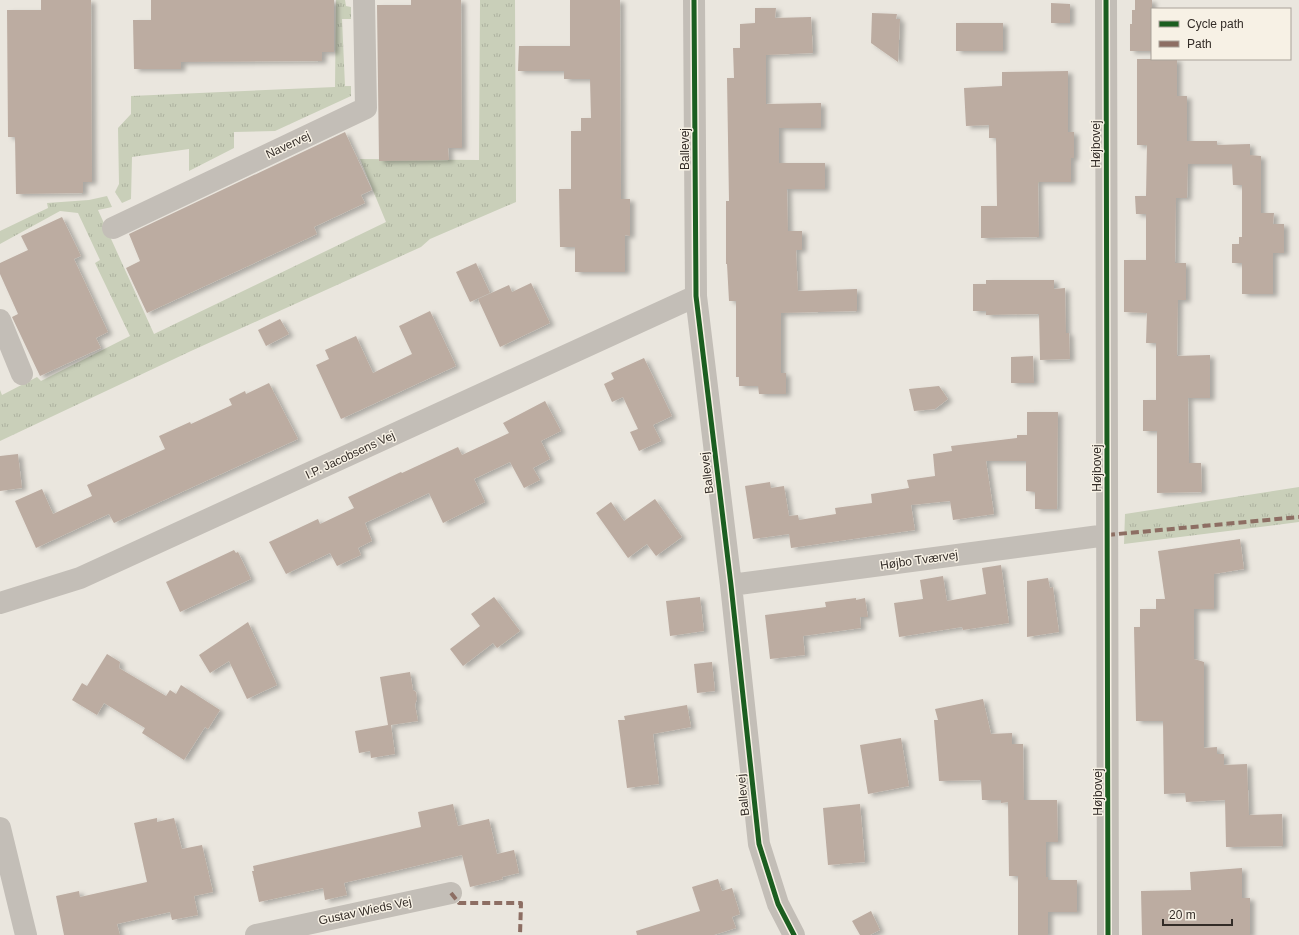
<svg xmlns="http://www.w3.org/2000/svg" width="1299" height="935" font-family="Helvetica,sans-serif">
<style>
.grass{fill:url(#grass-tufts)}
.building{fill:#bcaca1;filter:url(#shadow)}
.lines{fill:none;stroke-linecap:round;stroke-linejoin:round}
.street{stroke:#c3beb7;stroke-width:22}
.quiet{stroke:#8d6e63;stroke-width:4;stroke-dasharray:8 4;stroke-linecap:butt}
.cycleway-casing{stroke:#f7f1e5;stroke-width:8}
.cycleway{stroke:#1b5e20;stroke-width:5}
.labels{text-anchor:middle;stroke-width:3;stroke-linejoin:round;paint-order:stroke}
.street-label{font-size:12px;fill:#332c27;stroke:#f7f1e5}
</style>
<defs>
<pattern id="grass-tufts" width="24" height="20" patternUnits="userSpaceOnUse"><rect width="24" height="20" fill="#c9cfb9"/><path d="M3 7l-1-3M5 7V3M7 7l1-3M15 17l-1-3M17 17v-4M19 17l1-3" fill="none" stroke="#adb29f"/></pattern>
<filter id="shadow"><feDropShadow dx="4.5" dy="2.5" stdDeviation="2" flood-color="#0004"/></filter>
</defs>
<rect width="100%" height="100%" fill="#eae6de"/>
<path class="grass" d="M 336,0 L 345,0 L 346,6 L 351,7 L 351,19 L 342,19 L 345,86 L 351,86 L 351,96 L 275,131 L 234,132 L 234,148 L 189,171 L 189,149 L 132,157 L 131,199 L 122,203 L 115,192 L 119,184 L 118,128 L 131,114 L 131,96 L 335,87 Z
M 480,0 L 515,0 L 516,202 L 430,239 L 421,247 L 191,351 L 0,441 L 0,390 L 2,395 L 37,377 L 41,381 L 130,336 L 95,263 L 100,260 L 78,213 L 60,211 L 0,244 L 0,231 L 48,208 L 47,203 L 89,200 L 107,196 L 112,207 L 98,210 L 154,334 L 386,222 L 360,159 L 479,160 Z
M 1299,487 L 1299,522 L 1124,544 L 1125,514 Z"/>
<path class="building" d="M 41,0 L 91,0 L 92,182 L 83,182 L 83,193 L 16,194 L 15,137 L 8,137 L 7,10 L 41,10 Z
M 151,0 L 334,0 L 334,52 L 322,52 L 322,61 L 181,62 L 181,69 L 134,69 L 133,20 L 151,20 Z
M 411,0 L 461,0 L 462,148 L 448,148 L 449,160 L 379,161 L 377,5 L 411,5 Z
M 570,0 L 620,0 L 621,199 L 630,199 L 630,236 L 625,235 L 625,272 L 575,272 L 575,247 L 560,247 L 559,189 L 571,189 L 571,131 L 581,131 L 581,118 L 591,118 L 590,79 L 564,79 L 564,71 L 518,71 L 519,46 L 570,46 Z
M 1135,0 L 1152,0 L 1152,51 L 1130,51 L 1130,24 L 1132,24 L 1132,10 L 1135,10 Z
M 1051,3 L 1070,4 L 1070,23 L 1051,23 Z
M 755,8 L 776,8 L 775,18 L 811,17 L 813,53 L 766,55 L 766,104 L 821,103 L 821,128 L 779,128 L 779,163 L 825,163 L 825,189 L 787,189 L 788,231 L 802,231 L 802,250 L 796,250 L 798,291 L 857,289 L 857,311 L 781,313 L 781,373 L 786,373 L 786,394 L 759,394 L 758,386 L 739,386 L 739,377 L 736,377 L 736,301 L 729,301 L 727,264 L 726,264 L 726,201 L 729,201 L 727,78 L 734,78 L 733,48 L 740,48 L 740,24 L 755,23 Z
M 872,13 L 897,14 L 896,19 L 900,19 L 898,62 L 871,43 Z
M 956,23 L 1003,23 L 1003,51 L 956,51 Z
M 1137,59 L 1177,59 L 1177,96 L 1187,96 L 1187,141 L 1217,141 L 1217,145 L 1250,144 L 1250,155 L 1261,156 L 1261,213 L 1274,213 L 1273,224 L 1284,224 L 1284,253 L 1273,253 L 1273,294 L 1242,294 L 1242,263 L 1232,263 L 1232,244 L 1239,244 L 1239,237 L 1242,237 L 1242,185 L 1233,185 L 1232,164 L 1188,164 L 1187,198 L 1176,198 L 1175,263 L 1186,263 L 1186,300 L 1178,300 L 1177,356 L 1210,355 L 1210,398 L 1188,398 L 1189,463 L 1201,463 L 1202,492 L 1157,493 L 1157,431 L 1143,431 L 1143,400 L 1156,400 L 1156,343 L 1146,343 L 1147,313 L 1124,312 L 1124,260 L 1146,260 L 1146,214 L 1136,214 L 1135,196 L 1146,196 L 1147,145 L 1137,145 Z
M 1068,71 L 1068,132 L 1074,132 L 1074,158 L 1071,158 L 1071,182 L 1038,182 L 1039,237 L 981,238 L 981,206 L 997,206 L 996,138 L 989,138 L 989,125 L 966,126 L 964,88 L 1002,86 L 1002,72 Z
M 345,132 L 372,190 L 361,195 L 365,203 L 314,227 L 317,234 L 147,313 L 126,268 L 140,261 L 129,234 Z
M 62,217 L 81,256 L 74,259 L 108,332 L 96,338 L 101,348 L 40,376 L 12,317 L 18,314 L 0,274 L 0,263 L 28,250 L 21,236 Z
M 476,263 L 490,293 L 470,302 L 456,272 Z
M 986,280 L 1054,280 L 1054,289 L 1065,288 L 1066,333 L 1069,333 L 1070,359 L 1040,360 L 1039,314 L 986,315 L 986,311 L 973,311 L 973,284 L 986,284 Z
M 531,283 L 550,323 L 500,347 L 478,299 L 509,285 L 512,292 Z
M 430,311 L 456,366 L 341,419 L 316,365 L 329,359 L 325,350 L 356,336 L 373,373 L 412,354 L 399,326 Z
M 280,319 L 289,334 L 266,346 L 258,330 Z
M 1033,356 L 1034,383 L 1011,383 L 1011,357 Z
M 644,358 L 672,416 L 653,425 L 661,441 L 639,451 L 630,432 L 638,429 L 623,397 L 612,402 L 604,384 L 614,379 L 611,373 Z
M 269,383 L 298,439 L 114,523 L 109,514 L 36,548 L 15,501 L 42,489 L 53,514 L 92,496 L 87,485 L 165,449 L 159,436 L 190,422 L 191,424 L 232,405 L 229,399 L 245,391 L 246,394 Z
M 939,386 L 948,399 L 935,409 L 914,411 L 909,389 Z
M 545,401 L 561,431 L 541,441 L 550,459 L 533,468 L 540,480 L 524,488 L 510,462 L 474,479 L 485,502 L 443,523 L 429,493 L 365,523 L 372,541 L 358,548 L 361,555 L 337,566 L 330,553 L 286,574 L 269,542 L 318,519 L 320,524 L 354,508 L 348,497 L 401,472 L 402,473 L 458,447 L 462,455 L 509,433 L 503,423 Z
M 1027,412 L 1058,412 L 1057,509 L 1035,509 L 1035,492 L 1026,491 L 1026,461 L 986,461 L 994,514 L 953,520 L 950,501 L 911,505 L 915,530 L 791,548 L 789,534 L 753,539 L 745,486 L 770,482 L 771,488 L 784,486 L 789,516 L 798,515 L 799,520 L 836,514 L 835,508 L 872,503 L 871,494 L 909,488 L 907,480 L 935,476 L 933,454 L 952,451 L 951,446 L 1017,438 L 1017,435 L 1027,435 Z
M 18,454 L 22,488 L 0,491 L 0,456 Z
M 655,499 L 682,537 L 656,556 L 647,544 L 628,558 L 596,513 L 611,502 L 624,521 Z
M 1240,539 L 1244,569 L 1214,574 L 1214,609 L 1194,609 L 1194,659 L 1204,662 L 1204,748 L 1217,747 L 1217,754 L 1224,754 L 1224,765 L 1247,764 L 1249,815 L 1282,814 L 1283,846 L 1226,847 L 1225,800 L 1186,802 L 1185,793 L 1164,794 L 1163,721 L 1136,721 L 1134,627 L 1140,627 L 1140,609 L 1156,609 L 1156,599 L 1165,599 L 1158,551 Z
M 234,550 L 236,553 L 238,552 L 251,579 L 180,612 L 166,582 Z
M 1001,565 L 1009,623 L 963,630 L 962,627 L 899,637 L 894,603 L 923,599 L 920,580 L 943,576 L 947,601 L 986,594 L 982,568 Z
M 1048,578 L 1050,588 L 1053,587 L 1059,632 L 1027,637 L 1027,581 Z
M 494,597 L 520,631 L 497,648 L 493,643 L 463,666 L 450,649 L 480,626 L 471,614 Z
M 700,597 L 704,631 L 670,636 L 666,601 Z
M 856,598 L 856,600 L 865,598 L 868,617 L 860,617 L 861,628 L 803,636 L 805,655 L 770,659 L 765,615 L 826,607 L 825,602 Z
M 248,622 L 277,685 L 247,699 L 229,661 L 210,673 L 199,655 Z
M 107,654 L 120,662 L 119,668 L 166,696 L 170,690 L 176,694 L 181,685 L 220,710 L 208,729 L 205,727 L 184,760 L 142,733 L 145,728 L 104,703 L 97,715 L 72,700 L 82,683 L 87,686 Z
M 712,662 L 715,691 L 697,693 L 694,664 Z
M 410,672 L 413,690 L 416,692 L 417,699 L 415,705 L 418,721 L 391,725 L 395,754 L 371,758 L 370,751 L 359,753 L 355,731 L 388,725 L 380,677 Z
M 983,699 L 991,734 L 1012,733 L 1012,744 L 1023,744 L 1024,800 L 1057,800 L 1058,842 L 1046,842 L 1046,877 L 1048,877 L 1048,880 L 1077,880 L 1077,912 L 1048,912 L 1048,935 L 1018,935 L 1018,876 L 1009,876 L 1008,802 L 1001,803 L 1001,800 L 982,800 L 981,780 L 939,781 L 934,720 L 938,720 L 935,709 Z
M 687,705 L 691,727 L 653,734 L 659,784 L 627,788 L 618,720 L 625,720 L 624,716 Z
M 901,738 L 909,786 L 868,794 L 860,745 Z
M 453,804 L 458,826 L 489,819 L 497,854 L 514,850 L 519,873 L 502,877 L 503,879 L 470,887 L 462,855 L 344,883 L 347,895 L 325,900 L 323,888 L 259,902 L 252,871 L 254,871 L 253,866 L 421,827 L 418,812 Z
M 860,804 L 865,862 L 828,865 L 823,808 Z
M 157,818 L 157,822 L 174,818 L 182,849 L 202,845 L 213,892 L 194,896 L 198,915 L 172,920 L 170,912 L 117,924 L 120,935 L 64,935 L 56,896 L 79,891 L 80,897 L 147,882 L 134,823 Z
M 1242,868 L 1242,898 L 1250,898 L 1250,935 L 1142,935 L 1141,891 L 1191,890 L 1190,872 Z
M 718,879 L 722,891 L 732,888 L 740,914 L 732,917 L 736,928 L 714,935 L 637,935 L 636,931 L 700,911 L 692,887 Z
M 871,911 L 880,930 L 870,935 L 860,935 L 852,921 Z"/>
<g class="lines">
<path class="street" d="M 694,0 L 696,296 L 731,585 L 759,844 L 778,904 L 794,935
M 1106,0 L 1108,935
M 113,228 L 366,108 L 364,0
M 0,320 L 22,374
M 731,585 L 1107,535
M 0,603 L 80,578 L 696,296
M 0,828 L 26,935
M 256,935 L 451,893"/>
<path class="quiet" d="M 1107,535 L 1299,517
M 451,893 L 459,903 L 521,903 L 520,935"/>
<defs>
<path id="cycleway" d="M 694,0 L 696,296 L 731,585 L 759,844 L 778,904 L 794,935
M 1106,0 L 1108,935"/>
</defs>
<use href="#cycleway" class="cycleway-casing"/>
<use href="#cycleway" class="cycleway"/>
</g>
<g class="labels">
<g class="street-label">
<text transform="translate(1096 144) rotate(-90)" y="4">Højbovej</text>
<text transform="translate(288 145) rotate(-25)" y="4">Navervej</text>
<text transform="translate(685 149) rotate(-90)" y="4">Ballevej</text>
<text transform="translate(350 455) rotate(-25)" y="4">I.P. Jacobsens Vej</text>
<text transform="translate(1097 468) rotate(-90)" y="4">Højbovej</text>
<text transform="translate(707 473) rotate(-97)" y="4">Ballevej</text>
<text transform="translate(919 560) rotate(-8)" y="4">Højbo Tværvej</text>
<text transform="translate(1098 792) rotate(-90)" y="4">Højbovej</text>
<text transform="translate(743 795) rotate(-96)" y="4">Ballevej</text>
<text transform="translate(365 911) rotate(-12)" y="4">Gustav Wieds Vej</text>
</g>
</g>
<rect x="1151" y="8" width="140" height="52" fill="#f7f1e5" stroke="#a9a299"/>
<rect x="1159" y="21" width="20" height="6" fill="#1b5e20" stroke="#a9a299"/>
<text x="1187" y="28" font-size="12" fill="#332c27">Cycle path</text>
<rect x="1159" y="41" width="20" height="6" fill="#8d6e63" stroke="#a9a299"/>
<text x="1187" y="48" font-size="12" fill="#332c27">Path</text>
<path d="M1163 919v6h69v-6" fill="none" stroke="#332c27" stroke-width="2"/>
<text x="1169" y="919" font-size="12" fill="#332c27" stroke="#f7f1e5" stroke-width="3" paint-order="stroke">20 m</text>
</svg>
